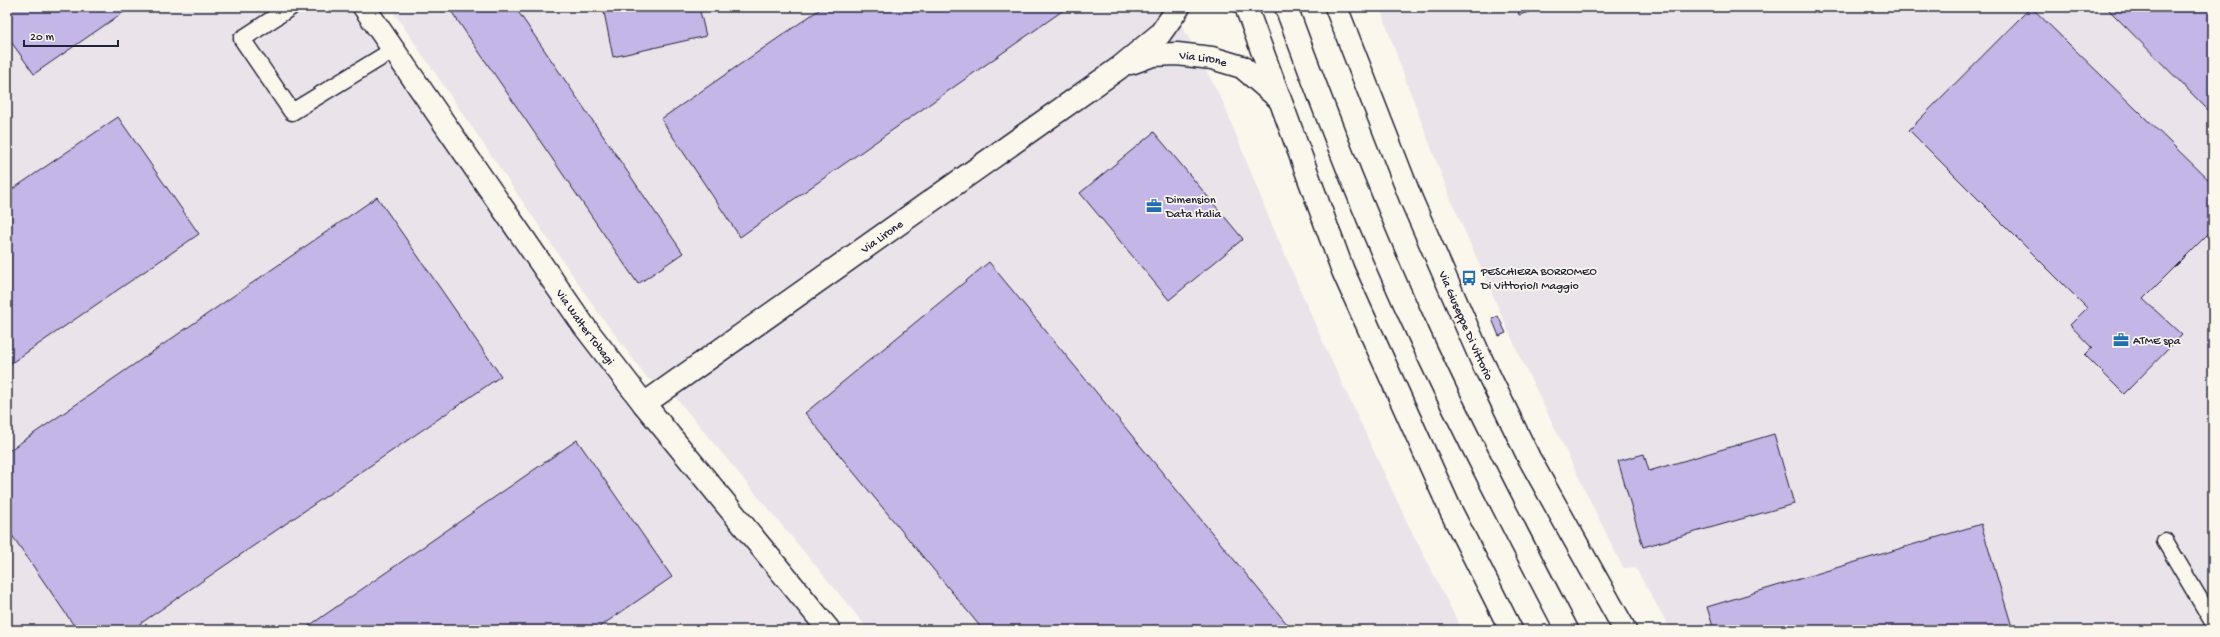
<svg xmlns="http://www.w3.org/2000/svg" width="2220" height="637" font-family="'Gochi Hand',sans-serif">
<style>
.built{fill:#eae4ea}
.building{fill:#c4b6e7;stroke:#22223b}
.lines{fill:none;stroke-linecap:round;stroke-linejoin:round}
.service-casing{stroke:#22223b;stroke-width:19}
.minor-casing{stroke:#22223b;stroke-width:25}
.secondary-casing{stroke:#22223b;stroke-width:25}
.service{stroke:#fbf7ec;stroke-width:16}
.minor{stroke:#fbf7ec;stroke-width:22}
.secondary{stroke:#fbf7ec;stroke-width:22}
.labels{text-anchor:middle;stroke-width:3.5;stroke-linejoin:round;paint-order:stroke}
.street-label{font-size:12px;fill:#22223b;stroke:#fbf7ec}
.poi-label{font-size:12px;fill:#22223b;stroke:#fbf7ec;text-anchor:start}
</style>
<rect width="100%" height="100%" fill="#fbf7ec"/>
<filter id="ink" filterUnits="userSpaceOnUse"><feTurbulence type="fractalNoise" baseFrequency=".025" numOctaves="2"/><feDisplacementMap in="SourceGraphic" scale="8" xChannelSelector="R" yChannelSelector="G"/><feConvolveMatrix kernelMatrix="1 2 1 2 8 2 1 2 1" color-interpolation-filters="sRGB"/></filter>
<g filter="url(#ink)">
<path class="built" d="M 7,7 L 364,7 L 584,326 L 829,630 L 7,630 Z
M 390,7 L 1172,7 L 1223,102 L 1269,218 L 1326,349 L 1407,522 L 1462,630 L 869,630 L 667,387 L 648,379 L 597,311 Z
M 1380,7 L 2213,7 L 2213,630 L 1671,630 L 1635,567 L 1623,568 L 1519,355 L 1451,200 L 1400,65 Z"/>
<path class="building" d="M 7,7 L 131,7 L 34,74 L 7,36 Z
M 450,7 L 515,7 L 683,253 L 638,284 L 449,8 Z
M 603,7 L 699,7 L 706,36 L 613,57 Z
M 823,7 L 1068,7 L 740,237 L 661,119 Z
M 1517,7 L 1545,7 L 1519,15 Z
M 2031,7 L 2213,184 L 2213,229 L 2143,299 L 2182,335 L 2124,394 L 2085,355 L 2092,348 L 2070,325 L 2087,308 L 1909,130 Z
M 2106,7 L 2210,7 L 2213,10 L 2213,115 Z
M 118,117 L 199,234 L 7,366 L 7,193 Z
M 1154,132 L 1243,239 L 1169,300 L 1080,193 Z
M 377,197 L 501,376 L 131,630 L 77,630 L 7,528 L 7,452 Z
M 989,262 L 1292,630 L 983,630 L 805,413 Z
M 1498,316 L 1506,333 L 1499,336 L 1492,319 Z
M 1774,434 L 1794,504 L 1643,547 L 1618,461 L 1644,454 L 1649,471 Z
M 577,440 L 672,577 L 595,630 L 303,630 Z
M 1981,524 L 2013,630 L 1714,630 L 1707,607 Z"/>
<g class="lines">
<defs>
<path id="service" d="M 291,7 L 242,39 L 292,112 L 393,50
M 2165,541 L 2213,622"/>
<g id="minor">
<path id="s1" d="M 364,7 L 584,326 L 644,404 L 829,630"/>
<path d="M 1246,7 L 1343,271 L 1451,511 L 1511,630"/>
<path id="s2" d="M 1336,7 L 1411,199 L 1481,359 L 1529,458 L 1625,630"/>
<path id="s3" d="M 1131,63 L 1153,55 L 1177,54 L 1212,58 L 1242,67 L 1278,98"/>
<path id="s4" d="M 644,404 L 1119,68 L 1160,34 L 1179,7"/>
</g>
<path id="secondary" d="M 1286,7 C 1325,113 1366,219 1413,322 C 1461,427 1514,528 1567,630"/>
</defs>
<use href="#service" class="service-casing"/>
<use href="#minor" class="minor-casing"/>
<use href="#secondary" class="secondary-casing"/>
<use href="#service" class="service"/>
<use href="#minor" class="minor"/>
<use href="#secondary" class="secondary"/>
</g>
</g>
<defs>
<symbol id="office-bare" viewBox="-9 -9 18 18"><path d="M-6-3h4V-5.5h4V-3h4V5H-6ZM-1-4.5V-3h2v-1.5ZM-6 0V1H6V0Z" fill="#1f6fb2" stroke="#fbf7ec" stroke-width="2.5" paint-order="stroke"/></symbol>
<symbol id="bus-bare" viewBox="-9 -9 18 18"><path d="M-5-6H5V4H4V6H2V4H-2V6H-4V4H-5ZM-3.5-4V0h7V-4ZM-3.5 1.2v1.5H-2V1.2ZM2 1.2v1.5H3.5V1.2Z" fill="#1f6fb2" stroke="#fbf7ec" stroke-width="2.5" paint-order="stroke"/></symbol>
</defs>
<g fill-rule="evenodd">
<use href="#office-bare" x="1143" y="195" width="22" height="22"/>
<use href="#bus-bare" x="1458" y="267" width="22" height="22"/>
<use href="#office-bare" x="2110" y="329" width="22" height="22"/>
</g>
<g class="labels">
<g class="street-label">
<text dy="4" stroke="none"><textPath href="#s3" startOffset="74">Via Lirone</textPath></text>
<text dy="4" stroke="none"><textPath href="#s4" startOffset="291">Via Lirone</textPath></text>
<text dy="4" stroke="none"><textPath href="#s2" startOffset="344">Via Giuseppe Di Vittorio</textPath></text>
<text dy="4" stroke="none"><textPath href="#s1" startOffset="389">Via Walter Tobagi</textPath></text>
</g>
<g class="poi-label">
<text x="1166" y="203">Dimension<tspan x="1166" dy="14">Data Italia</tspan></text>
<text x="1481" y="275">PESCHIERA BORROMEO<tspan x="1481" dy="14">Di Vittorio/I Maggio</tspan></text>
<text x="2133" y="344">ATME spa</text>
</g>
</g>
<rect width="2220" height="637" fill="none" stroke="#fbf7ec" stroke-width="24"/>
<rect x="12" y="12" width="2196" height="613" fill="none" stroke="#22223b" stroke-width="1.5" filter="url(#ink)"/>
<path d="M24 40v6h94v-6" fill="none" stroke="#22223b" stroke-width="2"/>
<text x="30" y="40" font-size="12" fill="#22223b" stroke="#fbf7ec" stroke-width="3" paint-order="stroke">20 m</text>
</svg>
